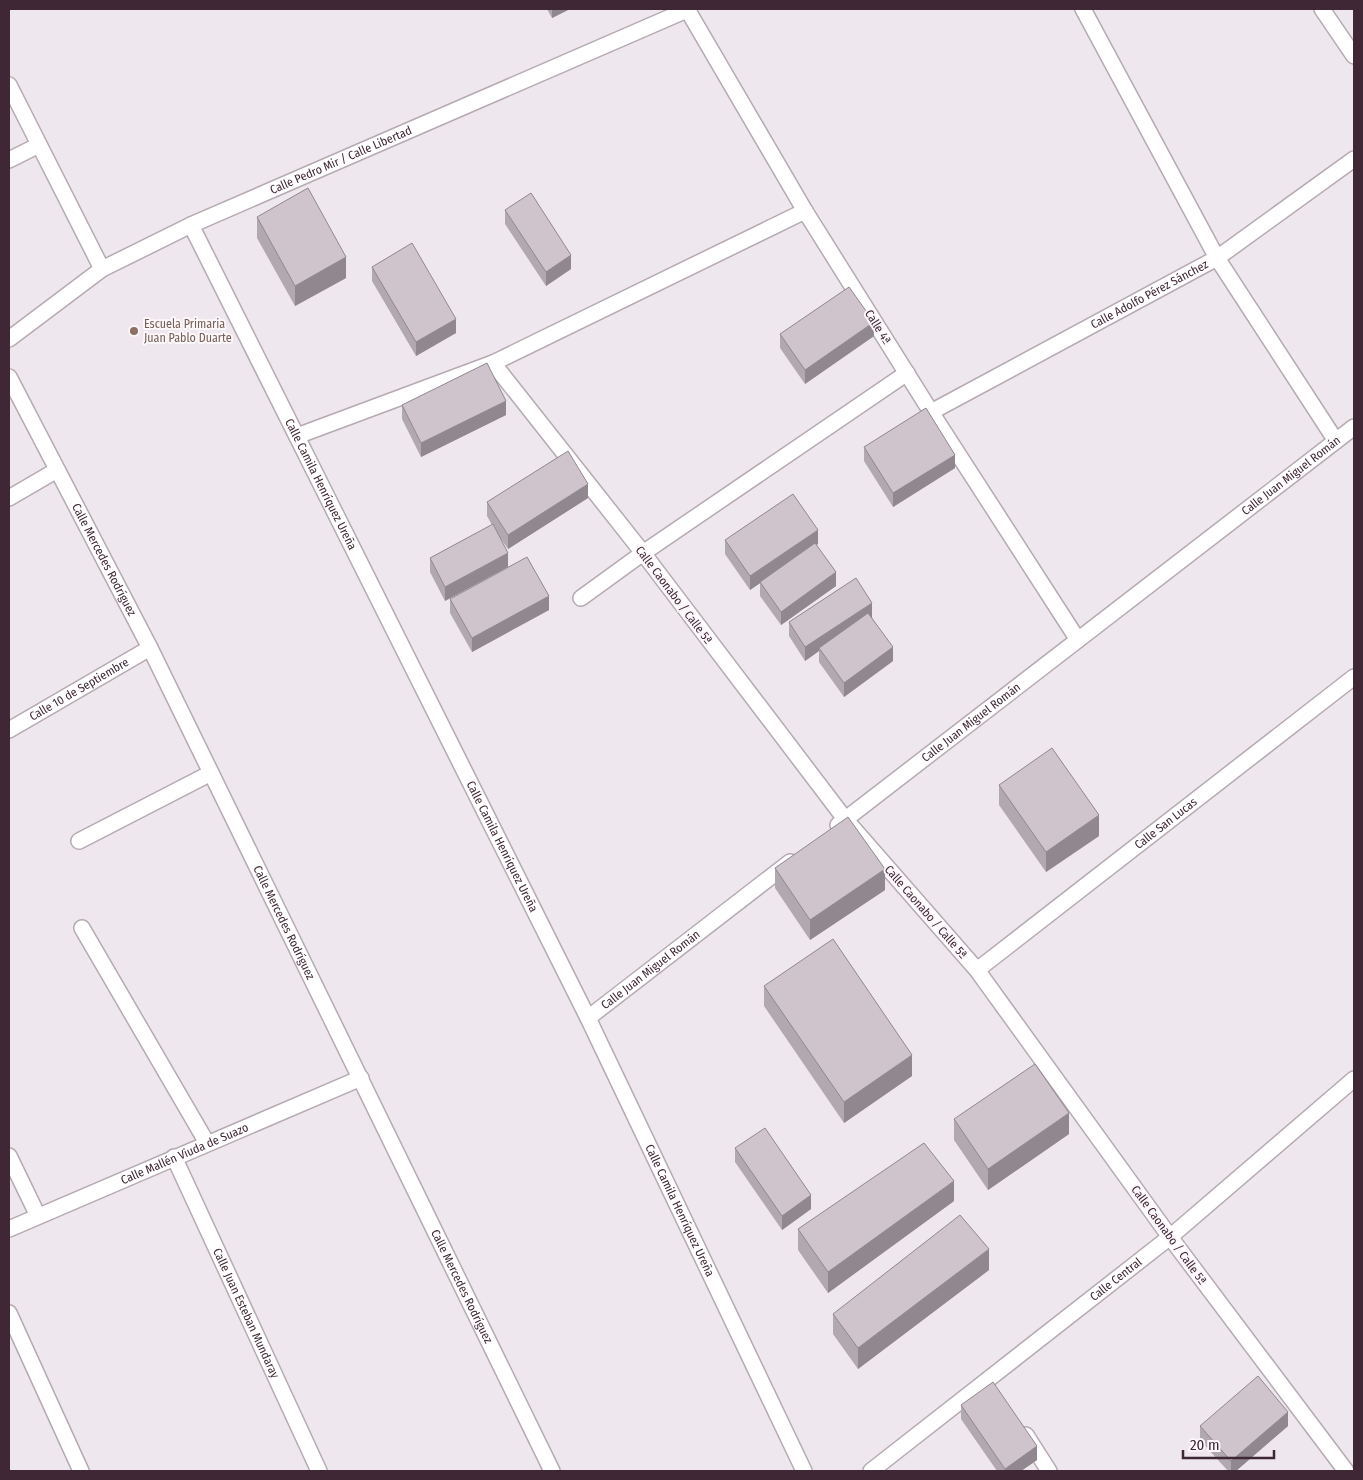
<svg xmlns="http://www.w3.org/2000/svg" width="1363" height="1480" font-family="'Fira Sans Condensed',sans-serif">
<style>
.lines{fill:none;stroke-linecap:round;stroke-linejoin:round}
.street-casing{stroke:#b6aab2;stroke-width:18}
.street{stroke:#fff;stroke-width:15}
.wall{fill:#b2a8af}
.shaded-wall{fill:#91888f}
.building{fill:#cfc3cc;stroke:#91888f}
.education-dot{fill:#8d6e63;stroke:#fbf7fa;stroke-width:2}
.labels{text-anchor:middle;stroke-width:4;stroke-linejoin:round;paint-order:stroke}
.street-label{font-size:12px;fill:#3f2736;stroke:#fbf7fa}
.education-label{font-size:12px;fill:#785e54;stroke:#fbf7fa;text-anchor:start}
</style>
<rect width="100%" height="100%" fill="#eee7ed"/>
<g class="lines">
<defs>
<g id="street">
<path d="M 687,9 L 805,211 L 931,412 L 1078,640"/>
<path d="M 1083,9 L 1217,258 L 1336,441"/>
<path d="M 1322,9 L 1354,56"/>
<path d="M 9,85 L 102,269"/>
<path d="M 9,160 L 39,145"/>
<path id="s1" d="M 191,225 L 588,1018 L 804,1471"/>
<path id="s2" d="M 9,339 L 102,269 L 191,225 L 689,9"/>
<path d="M 493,363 L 643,553 L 845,819 L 977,970 L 1170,1237 L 1346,1471"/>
<path id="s3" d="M 9,377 L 150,648 L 552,1471"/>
<path id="s4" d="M 931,412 L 1217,258 L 1354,159"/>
<path d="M 297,436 L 493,363 L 805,211"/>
<path d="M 9,498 L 57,470"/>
<path d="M 581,598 L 643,553 L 907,373"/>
<path id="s5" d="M 9,730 L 150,648"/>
<path id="s6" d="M 838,825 L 1354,427"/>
<path d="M 79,841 L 211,773"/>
<path d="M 82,928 L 207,1143"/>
<path id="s7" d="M 977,970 L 1354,677"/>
<path id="s8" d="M 588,1018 L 790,862"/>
<path d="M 9,1156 L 38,1216"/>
<path id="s9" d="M 174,1157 L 319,1471"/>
<path id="s10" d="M 9,1229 L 361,1078"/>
<path d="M 9,1313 L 81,1471"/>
<path d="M 1026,1435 L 1049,1471"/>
<path id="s11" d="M 871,1471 L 1170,1237 L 1354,1079"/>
</g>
</defs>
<use href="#street" class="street-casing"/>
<use href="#street" class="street"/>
</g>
<path class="wall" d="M 547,9 L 570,9 L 552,18 Z
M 505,210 L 571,269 L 546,286 L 505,224 Z
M 257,217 L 346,278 L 295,306 L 257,238 Z
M 372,267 L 456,333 L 416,356 L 372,281 Z
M 780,334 L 874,336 L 805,384 L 780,348 Z
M 402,405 L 506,415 L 421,457 L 402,419 Z
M 864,447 L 955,468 L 893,507 L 864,461 Z
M 588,498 L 508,549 L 499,536 L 445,601 L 430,572 L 430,558 L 492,525 L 487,516 L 487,502 Z
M 725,540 L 818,544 L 816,545 L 836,586 L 781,625 L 760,596 L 760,583 L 750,590 L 725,554 Z
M 450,599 L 549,610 L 472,652 L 450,613 Z
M 872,617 L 893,661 L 844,697 L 819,662 L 819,651 L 805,661 L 789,636 L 789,622 Z
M 999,785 L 1099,836 L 1046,872 L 999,805 Z
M 775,868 L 885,890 L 810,940 L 775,888 Z
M 764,986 L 912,1076 L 844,1123 L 764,1006 Z
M 954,1119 L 1069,1134 L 988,1190 L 954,1140 Z
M 735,1148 L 811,1209 L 782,1230 L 735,1162 Z
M 954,1201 L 828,1293 L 798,1250 L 798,1229 Z
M 989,1270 L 858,1369 L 833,1334 L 833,1314 Z
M 961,1405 L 1037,1460 L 1021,1471 L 997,1471 L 961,1419 Z
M 1200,1426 L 1288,1426 L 1236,1471 L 1228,1471 L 1200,1440 Z"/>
<path class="shaded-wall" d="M 552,9 L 570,9 L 552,18 Z
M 571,255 L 571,269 L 546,286 L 546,272 Z
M 346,257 L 346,278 L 295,306 L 295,286 Z
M 456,319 L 456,333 L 416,356 L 416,342 Z
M 874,322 L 874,336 L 805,384 L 805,370 Z
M 506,401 L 506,415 L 421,457 L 421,443 Z
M 955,455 L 955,468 L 893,507 L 893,493 Z
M 588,484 L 588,498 L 508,549 L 508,535 Z
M 818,530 L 818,544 L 750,590 L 750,576 Z
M 508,553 L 508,567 L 445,601 L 445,587 Z
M 836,572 L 836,586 L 781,625 L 781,612 Z
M 549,596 L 549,610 L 472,652 L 472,638 Z
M 872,603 L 872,617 L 821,650 L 819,648 L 819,651 L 805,661 L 805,647 Z
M 893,647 L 893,661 L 844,697 L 844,683 Z
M 1099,815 L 1099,836 L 1046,872 L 1046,852 Z
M 885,869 L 885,890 L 810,940 L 810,920 Z
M 912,1055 L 912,1076 L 844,1123 L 844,1102 Z
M 1069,1113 L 1069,1134 L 988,1190 L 988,1169 Z
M 954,1181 L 954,1201 L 828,1293 L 828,1272 Z
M 811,1195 L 811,1209 L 782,1230 L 782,1216 Z
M 989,1249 L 989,1270 L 858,1369 L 858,1348 Z
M 1288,1412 L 1288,1426 L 1236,1471 L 1231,1471 L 1231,1461 Z
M 1037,1446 L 1037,1460 L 1021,1471 L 1005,1471 L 1005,1469 Z"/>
<path class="building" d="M 308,188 L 346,257 L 295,286 L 257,217 Z
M 531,193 L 571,255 L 546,272 L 505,210 Z
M 412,243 L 456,319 L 416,342 L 372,267 Z
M 849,287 L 874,322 L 805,370 L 780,334 Z
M 487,363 L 506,401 L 421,443 L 402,405 Z
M 926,408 L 955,455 L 893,493 L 864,447 Z
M 568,451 L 588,484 L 508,535 L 487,502 Z
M 793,494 L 818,530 L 750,576 L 725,540 Z
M 493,524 L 508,553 L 445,587 L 430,558 Z
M 815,543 L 836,572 L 781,612 L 760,582 Z
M 527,557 L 549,596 L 472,638 L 450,599 Z
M 856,578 L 872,603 L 805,647 L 789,622 Z
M 868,613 L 893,647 L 844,683 L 819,648 Z
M 1052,748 L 1099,815 L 1046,852 L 999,785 Z
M 848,817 L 885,869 L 810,920 L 775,868 Z
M 833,939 L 912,1055 L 844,1102 L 764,986 Z
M 1035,1064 L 1069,1113 L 988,1169 L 954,1119 Z
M 765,1128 L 811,1195 L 782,1216 L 735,1148 Z
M 924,1143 L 954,1181 L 828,1272 L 798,1229 Z
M 960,1215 L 989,1249 L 858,1348 L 833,1314 Z
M 1258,1376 L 1288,1412 L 1231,1461 L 1200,1426 Z
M 993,1382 L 1037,1446 L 1005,1469 L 961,1405 Z"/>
<circle class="education-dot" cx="134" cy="331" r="5"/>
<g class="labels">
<g class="street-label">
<text dy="4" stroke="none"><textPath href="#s2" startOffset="379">Calle Pedro Mir / Calle Libertad</textPath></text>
<text dy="4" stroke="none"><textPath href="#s4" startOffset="248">Calle Adolfo Pérez Sánchez</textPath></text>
<text transform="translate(878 327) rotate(58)" y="4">Calle 4ª</text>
<text dy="4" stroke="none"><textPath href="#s6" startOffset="572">Calle Juan Miguel Román</textPath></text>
<text dy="4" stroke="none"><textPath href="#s1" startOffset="290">Calle Camila Henríquez Ureña</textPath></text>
<text dy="4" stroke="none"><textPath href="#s3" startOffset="206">Calle Mercedes Rodríguez</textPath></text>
<text transform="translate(674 595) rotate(53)" y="4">Calle Caonabo / Calle 5ª</text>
<text dy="4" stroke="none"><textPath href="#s5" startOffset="81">Calle 10 de Septiembre</textPath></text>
<text dy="4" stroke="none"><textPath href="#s6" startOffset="168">Calle Juan Miguel Román</textPath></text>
<text dy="4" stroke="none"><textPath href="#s7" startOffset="239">Calle San Lucas</textPath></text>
<text dy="4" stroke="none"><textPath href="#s1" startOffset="695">Calle Camila Henríquez Ureña</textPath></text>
<text transform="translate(926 912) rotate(49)" y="4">Calle Caonabo / Calle 5ª</text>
<text dy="4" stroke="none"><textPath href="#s3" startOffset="611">Calle Mercedes Rodríguez</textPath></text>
<text dy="4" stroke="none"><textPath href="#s8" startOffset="79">Calle Juan Miguel Román</textPath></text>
<text dy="4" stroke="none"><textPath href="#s10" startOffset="191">Calle Mallén Viuda de Suazo</textPath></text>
<text dy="4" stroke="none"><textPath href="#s1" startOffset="1100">Calle Camila Henríquez Ureña</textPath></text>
<text transform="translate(1169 1235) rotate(54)" y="4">Calle Caonabo / Calle 5ª</text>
<text dy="4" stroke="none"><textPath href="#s11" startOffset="311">Calle Central</textPath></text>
<text dy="4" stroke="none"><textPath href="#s3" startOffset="1016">Calle Mercedes Rodríguez</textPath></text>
<text dy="4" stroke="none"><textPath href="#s9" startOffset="172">Calle Juan Esteban Mundaray</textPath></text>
</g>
<g class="education-label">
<text x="144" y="328">Escuela Primaria<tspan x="144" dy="14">Juan Pablo Duarte</tspan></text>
</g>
</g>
<rect width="1363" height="1480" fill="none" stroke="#3f2736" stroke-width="20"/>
<path d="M1183 1450v8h91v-8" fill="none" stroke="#3f2736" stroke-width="2.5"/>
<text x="1190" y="1450" font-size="15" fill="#3f2736" stroke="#fbf7fa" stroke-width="4" paint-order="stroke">20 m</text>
</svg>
